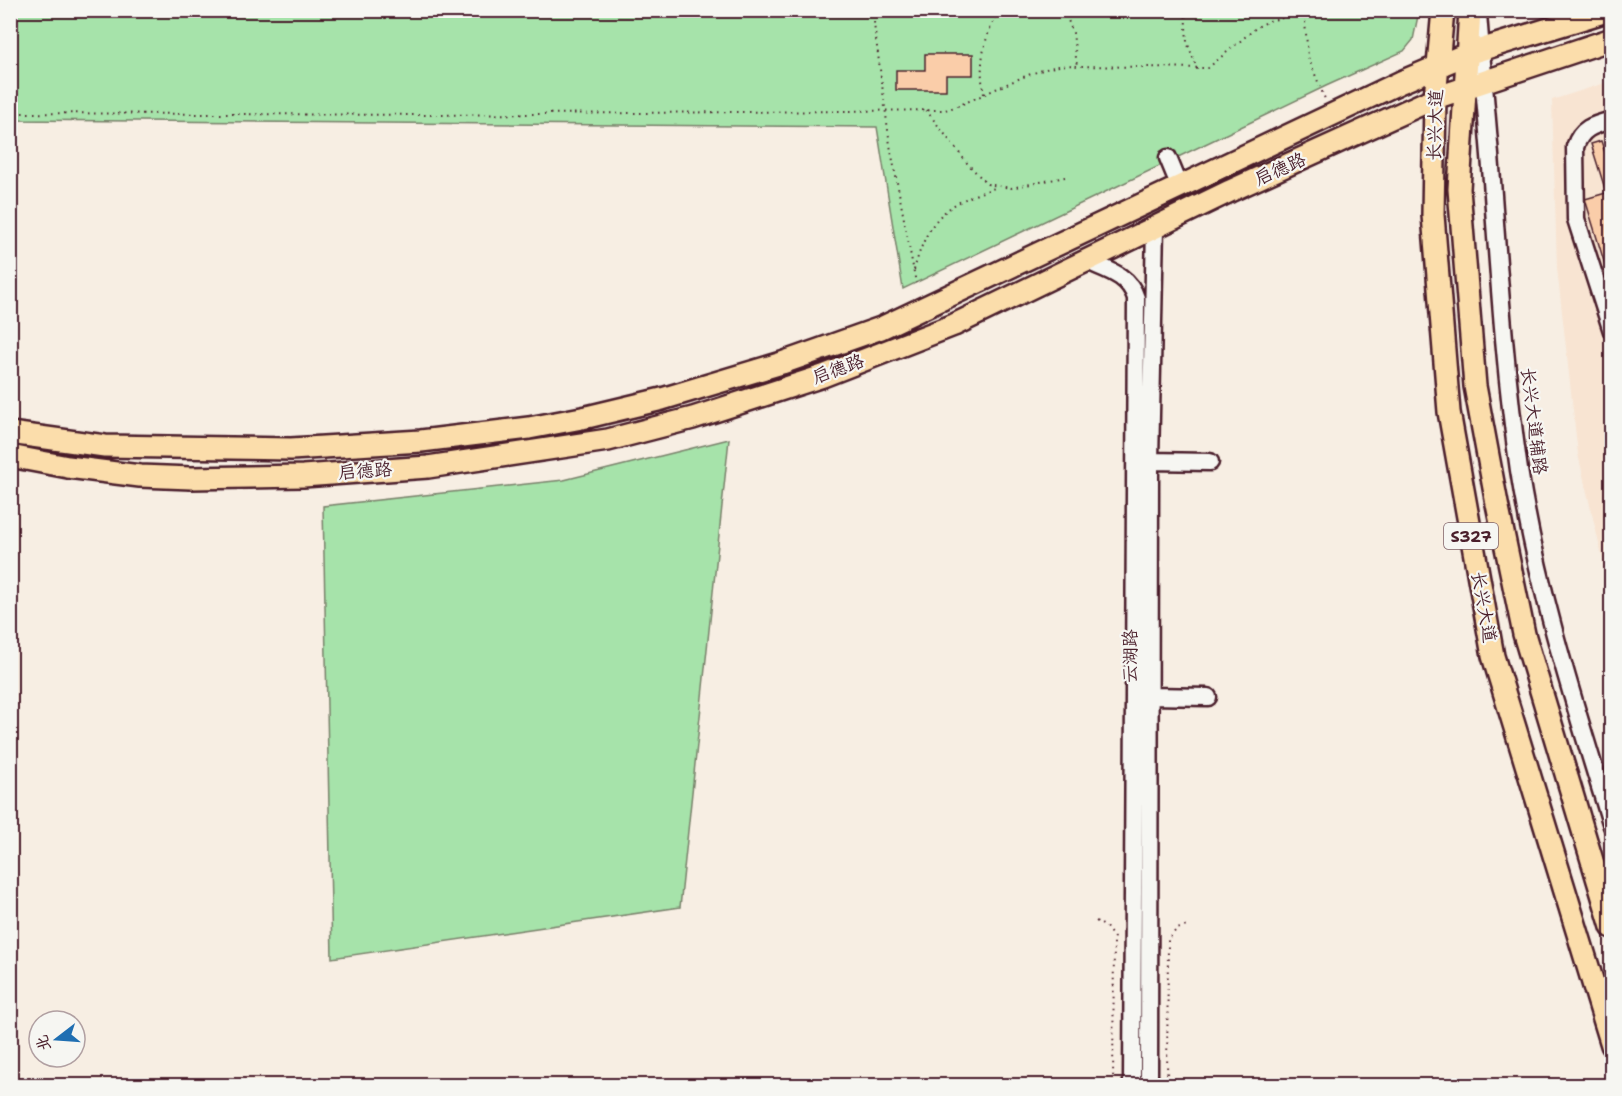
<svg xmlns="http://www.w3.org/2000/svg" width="1622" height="1096" font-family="'Shantell Sans','LXGW WenKai TC',sans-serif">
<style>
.built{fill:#f8e4d2}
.green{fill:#a6e3aa;stroke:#78816a;stroke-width:1.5}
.water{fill:#85c7e6;stroke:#6d849b;stroke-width:1.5}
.building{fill:#facda9;stroke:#4a1f2b;stroke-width:1.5}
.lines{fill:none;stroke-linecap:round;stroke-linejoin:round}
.minor-casing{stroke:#4a1f2b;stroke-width:21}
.major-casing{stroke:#4a1f2b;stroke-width:26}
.path{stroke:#4a1f2b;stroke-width:2;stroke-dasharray:1.5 4.5;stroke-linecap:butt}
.minor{stroke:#f6f6f2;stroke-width:16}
.major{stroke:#fbddab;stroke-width:21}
.labels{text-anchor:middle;stroke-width:4.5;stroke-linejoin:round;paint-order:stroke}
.shield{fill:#f6f6f2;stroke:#7e6067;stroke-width:1.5}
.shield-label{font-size:16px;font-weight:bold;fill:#4a1f2b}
.street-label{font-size:18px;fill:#4a1f2b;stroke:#f6f6f2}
</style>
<rect width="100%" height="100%" fill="#f7eee3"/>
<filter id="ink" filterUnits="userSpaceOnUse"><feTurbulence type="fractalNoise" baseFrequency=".0167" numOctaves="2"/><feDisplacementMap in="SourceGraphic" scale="12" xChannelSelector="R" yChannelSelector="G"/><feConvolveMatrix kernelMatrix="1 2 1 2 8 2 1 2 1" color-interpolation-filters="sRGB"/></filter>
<g filter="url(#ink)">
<path class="built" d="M 1611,81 L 1611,595 L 1578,454 L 1557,268 L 1552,100 Z"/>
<path class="green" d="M 734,10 L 736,15 L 827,15 L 827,10 L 1419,11 L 1413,40 L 1404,51 L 1326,86 L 903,289 L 877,127 L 11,120 L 11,11 Z
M 729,439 L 680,907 L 332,958 L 323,506 L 564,480 Z"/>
<path class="water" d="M 734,11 L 827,10 L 827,15 L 736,15 Z"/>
<path class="building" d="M 925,54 L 973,54 L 973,75 L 946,75 L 946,90 L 896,90 L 896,70 L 925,70 Z
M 1601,141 L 1612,173 L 1612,211 L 1591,144 Z
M 1606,193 L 1612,211 L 1612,281 L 1610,281 L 1585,199 Z"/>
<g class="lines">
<defs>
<path id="minor" d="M 1478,13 C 1482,69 1488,125 1492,181 C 1499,277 1505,374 1519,470 C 1538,592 1576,709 1612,826
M 1612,120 C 1593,125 1581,128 1575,147 L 1576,219 L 1612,331
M 1168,158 L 1180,187
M 1087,261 C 1107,270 1129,275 1136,298 L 1132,1086
M 1150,461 L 1210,462
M 1150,696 L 1208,697
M 1149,1086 L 1150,461 L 1155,227"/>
<path id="major" d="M 1443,10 L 1435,98 L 1433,215 L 1449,412 L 1493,656 L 1612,1045
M 1470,10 L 1459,189 L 1475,386 L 1497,504 L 1524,634 L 1612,927
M 10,433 L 105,446 L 291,449 L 421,441 L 529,428 L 587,417 L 662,399 L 782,363 L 881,328 L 1401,82 L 1467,54 L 1610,10
M 10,456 L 68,467 L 140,476 L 191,478 L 303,476 L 428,467 L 608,440 L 693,418 L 823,376 L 954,325 L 1230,191 L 1435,98 L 1612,39"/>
</defs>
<use href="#minor" class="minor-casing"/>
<use href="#major" class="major-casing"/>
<path class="path" d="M 875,10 L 874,24 L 890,145 L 916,283
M 1064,10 L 1073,33 L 1077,66
M 1185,10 L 1187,42 L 1198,71
M 1304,10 L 1308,57 L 1325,99
M 984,94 C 978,64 984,37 999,10
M 926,110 L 967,163 L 987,184 L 1011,188 L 1065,177
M 10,113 L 432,115 L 945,110 C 979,101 1044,59 1077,66 L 1208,68 L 1257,27 L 1269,21 L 1304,13
M 914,270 C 929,216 946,203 998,187
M 1096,921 L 1106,927 L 1114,938 L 1113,1086
M 1167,1086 L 1168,939 L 1177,929 L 1187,926"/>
<use href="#minor" class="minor"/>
<use href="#major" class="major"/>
</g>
</g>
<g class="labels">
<rect class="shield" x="1444" y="523" width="54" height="26" rx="4.5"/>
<g class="shield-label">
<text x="1471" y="542">S327</text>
</g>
<g class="street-label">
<text transform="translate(1435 125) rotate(-88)" y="6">长兴大道</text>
<text transform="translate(1280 169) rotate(-24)" y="6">启德路</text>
<text transform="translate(838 369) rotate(-20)" y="6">启德路</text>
<text transform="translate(1534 421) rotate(83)" y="6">长兴大道辅路</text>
<text transform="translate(365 471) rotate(-4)" y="6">启德路</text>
<text transform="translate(1484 607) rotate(80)" y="6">长兴大道</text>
<text transform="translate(1130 656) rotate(-90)" y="6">云湖路</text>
</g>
</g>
<rect width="1622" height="1096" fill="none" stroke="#f6f6f2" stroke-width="36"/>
<rect x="18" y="18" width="1586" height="1060" fill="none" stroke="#4a1f2b" stroke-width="2" filter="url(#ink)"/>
<g transform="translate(57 1039) rotate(253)"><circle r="28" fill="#f6f6f2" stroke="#b1a0a2" stroke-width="1.5"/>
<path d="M0-4.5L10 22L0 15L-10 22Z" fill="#1f6fb2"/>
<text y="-9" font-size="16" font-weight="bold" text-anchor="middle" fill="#4a1f2b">北</text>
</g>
</svg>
